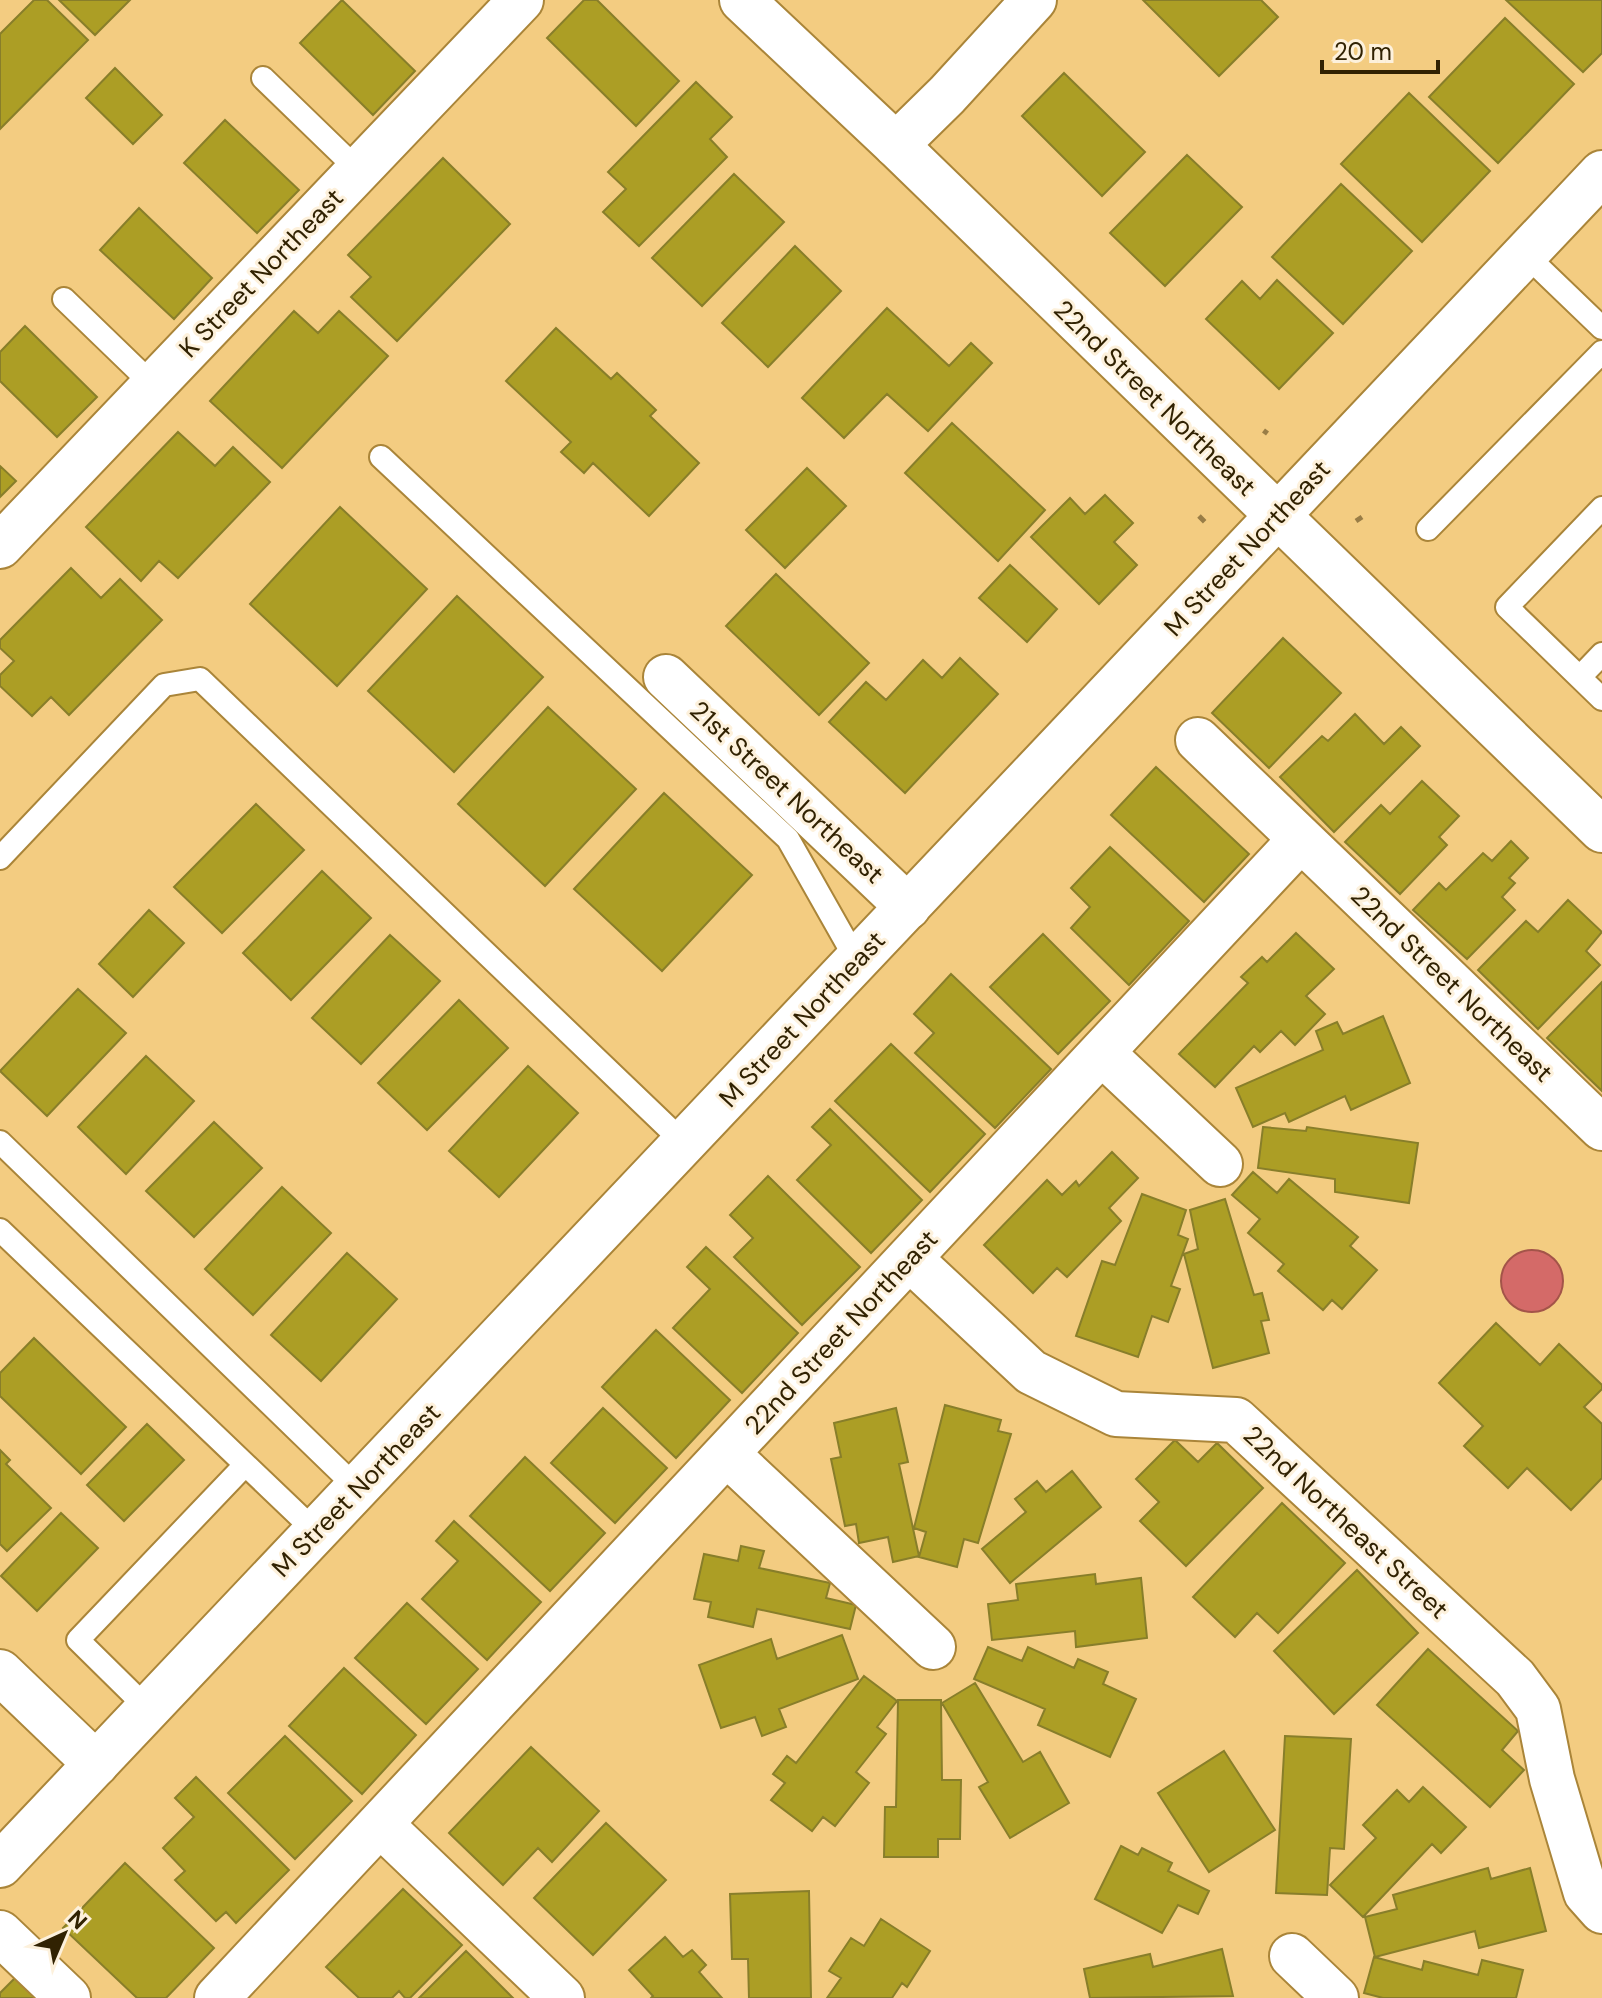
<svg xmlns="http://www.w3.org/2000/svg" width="1602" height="1998" font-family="'DM Sans',sans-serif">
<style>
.water{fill:#d46a68;stroke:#a35449;stroke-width:2}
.building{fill:#ac9e25;stroke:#887e2a;stroke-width:2}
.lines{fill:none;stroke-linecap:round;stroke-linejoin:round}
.lane-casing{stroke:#aa8539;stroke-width:26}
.street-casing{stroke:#aa8539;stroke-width:48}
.secondary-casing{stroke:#aa8539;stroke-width:48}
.path{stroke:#997d46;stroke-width:5;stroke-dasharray:8 4;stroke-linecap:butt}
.lane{stroke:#fff;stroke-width:22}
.street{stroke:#fff;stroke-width:44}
.secondary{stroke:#fff;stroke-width:44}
.labels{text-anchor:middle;stroke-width:6;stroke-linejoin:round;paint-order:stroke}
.street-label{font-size:26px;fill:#312202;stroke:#fdf1dc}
</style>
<rect width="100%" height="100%" fill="#f3cc81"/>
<path class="water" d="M1501 1281a31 31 0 1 1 62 0a31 31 0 1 1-62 0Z"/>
<path class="building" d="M 34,0 L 47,0 L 88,40 L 0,129 L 0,34 Z
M 59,0 L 130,0 L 95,35 Z
M 342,0 L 415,71 L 373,115 L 300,43 Z
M 584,0 L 597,0 L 679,81 L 636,126 L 547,38 Z
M 1143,0 L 1261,0 L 1278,17 L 1219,76 Z
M 1506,0 L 1602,0 L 1602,53 L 1583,72 Z
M 1505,18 L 1574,84 L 1498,163 L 1429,97 Z
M 115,68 L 162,115 L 133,144 L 86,98 Z
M 1064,73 L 1145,152 L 1102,196 L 1022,116 Z
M 696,82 L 732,117 L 710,139 L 727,157 L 639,246 L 603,212 L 626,189 L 608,172 Z
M 1409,93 L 1490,171 L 1422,242 L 1341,164 Z
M 225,120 L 299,190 L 257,233 L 184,163 Z
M 1187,155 L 1242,207 L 1165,286 L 1110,233 Z
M 443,158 L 510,224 L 397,341 L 351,297 L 371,277 L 348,255 Z
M 734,174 L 784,222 L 702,306 L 652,258 Z
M 1341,184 L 1412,251 L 1343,324 L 1272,257 Z
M 139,208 L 212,278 L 174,319 L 100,250 Z
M 795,246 L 841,291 L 768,367 L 722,323 Z
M 1277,280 L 1333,333 L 1279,389 L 1206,319 L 1242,281 L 1260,299 Z
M 887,308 L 949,366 L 971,343 L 992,363 L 928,431 L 887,394 L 844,438 L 802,398 Z
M 294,311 L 318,333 L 339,311 L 388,356 L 282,468 L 210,401 Z
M 25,326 L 97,397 L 57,437 L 0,381 L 0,352 Z
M 556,328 L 611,379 L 617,373 L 656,410 L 650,416 L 699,463 L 649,516 L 593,463 L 584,473 L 561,452 L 571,442 L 506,381 Z
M 952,423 L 1045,510 L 998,561 L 905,473 Z
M 178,432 L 215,466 L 233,447 L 270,482 L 178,578 L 159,561 L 141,581 L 86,527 Z
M 0,466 L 16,481 L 0,497 Z
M 807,468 L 846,506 L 785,568 L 746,530 Z
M 1105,495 L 1133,523 L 1114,542 L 1137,565 L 1099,604 L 1031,537 L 1070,498 L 1085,514 Z
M 340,507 L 427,589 L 337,686 L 250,604 Z
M 1010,565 L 1057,609 L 1027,642 L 979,598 Z
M 71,568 L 101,598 L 120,579 L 162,620 L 69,715 L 51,697 L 32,716 L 0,686 L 0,675 L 14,661 L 0,648 L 0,640 Z
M 776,574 L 869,663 L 819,715 L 726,626 Z
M 457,596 L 543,677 L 454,772 L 368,691 Z
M 1283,638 L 1341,693 L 1269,768 L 1212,713 Z
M 960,658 L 998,694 L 905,793 L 829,722 L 866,682 L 886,700 L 923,660 L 942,678 Z
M 548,707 L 636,789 L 545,886 L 458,804 Z
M 1355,714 L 1384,744 L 1401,727 L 1420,746 L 1334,832 L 1280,777 L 1322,736 L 1328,741 Z
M 1156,767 L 1249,854 L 1204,902 L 1111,815 Z
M 1422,781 L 1459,816 L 1439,837 L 1447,845 L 1400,894 L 1345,842 L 1381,805 L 1390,814 Z
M 664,793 L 752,875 L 662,971 L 574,889 Z
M 256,804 L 304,850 L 222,933 L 174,887 Z
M 1511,841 L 1528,858 L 1509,878 L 1515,883 L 1502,897 L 1515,910 L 1467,959 L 1413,910 L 1439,883 L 1446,890 L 1483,853 L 1492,861 Z
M 1110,847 L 1189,921 L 1129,985 L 1071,928 L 1090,907 L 1071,888 Z
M 322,871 L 371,918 L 291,1000 L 243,953 Z
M 1568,900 L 1602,932 L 1586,951 L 1600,965 L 1538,1029 L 1478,970 L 1526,921 L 1538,932 Z
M 149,910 L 184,943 L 133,997 L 99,964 Z
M 1296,933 L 1334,969 L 1306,996 L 1325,1014 L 1295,1045 L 1281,1031 L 1260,1052 L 1254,1046 L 1215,1087 L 1179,1054 L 1248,983 L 1241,977 L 1262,957 L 1267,962 Z
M 1043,934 L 1110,1001 L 1058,1054 L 990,987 Z
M 390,935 L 440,981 L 361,1064 L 312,1018 Z
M 951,974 L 1051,1069 L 995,1128 L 915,1053 L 934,1033 L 914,1014 Z
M 1602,982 L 1602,1091 L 1547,1038 Z
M 78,989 L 126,1033 L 47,1116 L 0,1071 Z
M 459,1000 L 508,1048 L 427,1130 L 378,1083 Z
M 1383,1016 L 1410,1083 L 1351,1110 L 1345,1096 L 1289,1122 L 1285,1113 L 1253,1127 L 1236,1088 L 1323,1050 L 1316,1031 L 1337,1022 L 1343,1034 Z
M 891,1044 L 985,1134 L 930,1192 L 835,1101 Z
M 146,1056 L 194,1101 L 126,1174 L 78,1127 Z
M 528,1066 L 578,1113 L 499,1197 L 449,1151 Z
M 830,1109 L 922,1200 L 871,1253 L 797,1180 L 831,1145 L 812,1127 Z
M 214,1122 L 262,1168 L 194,1237 L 146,1191 Z
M 1263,1127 L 1306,1131 L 1307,1127 L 1418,1143 L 1409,1203 L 1335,1192 L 1335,1179 L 1258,1168 Z
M 1112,1152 L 1138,1178 L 1109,1208 L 1121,1221 L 1067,1277 L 1057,1268 L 1033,1293 L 984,1245 L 1047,1180 L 1062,1195 L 1076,1181 L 1079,1186 Z
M 1253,1172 L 1277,1193 L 1289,1179 L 1358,1237 L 1350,1246 L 1377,1270 L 1342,1309 L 1332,1300 L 1323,1310 L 1278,1271 L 1284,1264 L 1248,1233 L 1260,1219 L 1232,1195 Z
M 768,1176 L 860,1267 L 802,1325 L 734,1257 L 753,1238 L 730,1215 Z
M 282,1187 L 331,1233 L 253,1315 L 205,1269 Z
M 1142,1194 L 1186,1210 L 1178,1235 L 1188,1239 L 1171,1286 L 1180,1289 L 1168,1322 L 1152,1316 L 1138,1357 L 1076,1336 L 1102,1261 L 1115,1265 Z
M 1225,1199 L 1254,1295 L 1262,1293 L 1269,1320 L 1261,1321 L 1269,1353 L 1213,1368 L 1184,1254 L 1198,1249 L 1190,1210 Z
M 706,1247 L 798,1333 L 742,1393 L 673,1328 L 710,1289 L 687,1267 Z
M 347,1253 L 397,1299 L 321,1381 L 271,1335 Z
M 1496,1323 L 1540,1365 L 1559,1344 L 1602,1385 L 1602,1389 L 1584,1407 L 1602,1424 L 1602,1478 L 1571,1510 L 1527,1468 L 1508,1488 L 1464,1446 L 1483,1426 L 1439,1383 Z
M 656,1330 L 730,1400 L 676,1458 L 602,1387 Z
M 34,1338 L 126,1427 L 81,1474 L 0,1396 L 0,1373 Z
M 945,1405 L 1001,1420 L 998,1431 L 1011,1434 L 978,1543 L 964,1539 L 957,1567 L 919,1557 L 926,1532 L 914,1528 Z
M 603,1408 L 667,1468 L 615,1523 L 551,1463 Z
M 896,1408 L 908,1462 L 899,1464 L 919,1556 L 893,1562 L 888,1537 L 859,1543 L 856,1524 L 845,1526 L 831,1459 L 841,1457 L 834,1423 Z
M 147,1424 L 184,1460 L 124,1521 L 87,1485 Z
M 1175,1440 L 1198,1462 L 1217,1443 L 1263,1488 L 1186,1566 L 1140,1521 L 1159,1502 L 1136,1479 Z
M 0,1450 L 10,1460 L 6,1464 L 51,1508 L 7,1551 L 0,1544 Z
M 525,1457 L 605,1533 L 550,1591 L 470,1516 Z
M 1072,1471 L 1101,1507 L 1010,1583 L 982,1549 L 1026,1512 L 1015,1499 L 1037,1481 L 1046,1492 Z
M 1282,1503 L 1345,1563 L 1278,1633 L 1257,1613 L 1235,1637 L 1193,1597 Z
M 61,1513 L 98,1548 L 37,1611 L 1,1576 Z
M 454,1521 L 541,1602 L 487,1660 L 422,1599 L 458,1561 L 436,1541 Z
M 741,1546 L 764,1551 L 759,1568 L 830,1583 L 826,1598 L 856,1605 L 850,1629 L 757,1609 L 753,1627 L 708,1617 L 711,1602 L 694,1599 L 704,1554 L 738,1561 Z
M 1357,1570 L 1418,1633 L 1334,1714 L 1274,1651 Z
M 1095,1574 L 1096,1584 L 1141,1578 L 1147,1638 L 1076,1647 L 1075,1631 L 992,1640 L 988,1604 L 1018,1600 L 1016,1584 Z
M 407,1603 L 478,1669 L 426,1724 L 355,1658 Z
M 842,1635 L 858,1679 L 779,1709 L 786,1727 L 762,1736 L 755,1717 L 721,1728 L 699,1665 L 771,1639 L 777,1659 Z
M 988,1647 L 1022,1661 L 1028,1647 L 1074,1668 L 1078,1659 L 1108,1672 L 1103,1684 L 1136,1699 L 1110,1757 L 1038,1725 L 1045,1709 L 974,1679 Z
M 1428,1649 L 1518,1731 L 1502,1750 L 1524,1770 L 1490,1807 L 1377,1705 Z
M 344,1668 L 416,1735 L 362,1794 L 289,1726 Z
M 864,1676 L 897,1701 L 877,1727 L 886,1734 L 856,1772 L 869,1783 L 835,1826 L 823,1817 L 812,1831 L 771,1800 L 785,1783 L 773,1774 L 787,1756 L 796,1763 Z
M 975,1683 L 1023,1762 L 1040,1752 L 1069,1803 L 1010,1838 L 979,1787 L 988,1782 L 942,1703 Z
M 898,1700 L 941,1700 L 942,1780 L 961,1780 L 960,1839 L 938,1839 L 938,1857 L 884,1857 L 885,1807 L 896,1807 Z
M 285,1736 L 352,1801 L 295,1859 L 228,1793 Z
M 1285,1736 L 1351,1739 L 1344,1849 L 1330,1848 L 1327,1895 L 1276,1893 Z
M 531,1747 L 599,1811 L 552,1862 L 538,1848 L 503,1885 L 449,1833 Z
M 1224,1751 L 1275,1830 L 1209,1872 L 1158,1793 Z
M 196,1777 L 289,1870 L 236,1923 L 226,1912 L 216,1921 L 175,1880 L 185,1871 L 163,1848 L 194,1817 L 175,1798 Z
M 1423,1787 L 1466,1827 L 1441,1853 L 1432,1844 L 1363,1917 L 1330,1885 L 1376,1838 L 1363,1825 L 1397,1790 L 1409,1802 Z
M 606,1823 L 666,1880 L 593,1955 L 534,1898 Z
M 1121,1846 L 1138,1855 L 1142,1848 L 1172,1863 L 1168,1871 L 1209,1891 L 1198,1914 L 1178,1905 L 1162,1933 L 1095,1899 Z
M 125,1863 L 214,1948 L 166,1998 L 137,1998 L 63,1928 Z
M 1488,1868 L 1491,1879 L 1530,1868 L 1546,1931 L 1479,1948 L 1475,1931 L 1375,1957 L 1365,1917 L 1397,1909 L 1393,1895 Z
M 403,1889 L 462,1945 L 410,1998 L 405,1998 L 399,1991 L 392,1998 L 359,1998 L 326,1967 Z
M 809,1891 L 811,1998 L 749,1998 L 748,1959 L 732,1959 L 730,1894 Z
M 881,1919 L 930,1951 L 907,1987 L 902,1983 L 892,1998 L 827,1998 L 841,1978 L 829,1971 L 851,1938 L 864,1946 Z
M 665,1937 L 683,1957 L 692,1950 L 706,1965 L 699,1972 L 722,1998 L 651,1998 L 653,1996 L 629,1970 Z
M 1222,1949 L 1233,1996 L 1090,1998 L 1084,1969 L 1150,1954 L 1153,1967 Z
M 466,1951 L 513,1998 L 419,1998 Z
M 1374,1957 L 1422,1970 L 1424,1961 L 1478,1975 L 1482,1960 L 1523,1970 L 1516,1998 L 1383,1998 L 1364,1993 Z
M 16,1977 L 37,1998 L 0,1998 L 0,1993 Z"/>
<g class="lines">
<defs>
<path id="lane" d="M 263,78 L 359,171
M 1525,254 L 1602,328
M 64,299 L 153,385
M 381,457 L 788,839 L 857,961
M 1602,508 L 1507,607 L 1602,699
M 1428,529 L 1602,352
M 1580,677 L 1602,654
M 0,858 L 164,685 L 200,679 L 684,1143
M 0,1142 L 357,1488
M 0,1230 L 316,1532
M 148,1709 L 78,1640 L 245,1465"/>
<path id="street" d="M 896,145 L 947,95 L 1034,0
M 0,546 L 521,0
M 666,677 L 908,907
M 1198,740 L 1602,1128
M 1102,1053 L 1220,1164
M 910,1259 L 1031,1372 L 1116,1414 L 1236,1420 L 1515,1678 L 1538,1709 L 1552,1779 L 1586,1893 L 1602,1911
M 727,1454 L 933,1647
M 0,1672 L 96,1764
M 380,1824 L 562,1998
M 0,1933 L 68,1998
M 1292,1956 L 1336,1998
M 217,1998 L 1301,839"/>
<path id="secondary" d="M 742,0 L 896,145 L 1602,830
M 0,1865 L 1602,173"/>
</defs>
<use href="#lane" class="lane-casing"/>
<use href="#street" class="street-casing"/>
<use href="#secondary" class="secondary-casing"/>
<path class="path" d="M 1264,434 L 1267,430
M 1199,516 L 1207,524
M 1356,521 L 1362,517"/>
<use href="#lane" class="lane"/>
<use href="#street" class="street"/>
<use href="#secondary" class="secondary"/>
</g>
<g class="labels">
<g class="street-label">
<text transform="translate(261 273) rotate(-46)" y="9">K Street Northeast</text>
<text transform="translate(1155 398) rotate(44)" y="9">22nd Street Northeast</text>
<text transform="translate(1247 548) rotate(-47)" y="9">M Street Northeast</text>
<text transform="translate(787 792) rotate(43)" y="9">21st Street Northeast</text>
<text transform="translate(1452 984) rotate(44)" y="9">22nd Street Northeast</text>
<text transform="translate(802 1019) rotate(-47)" y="9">M Street Northeast</text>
<text transform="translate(841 1332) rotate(-47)" y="9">22nd Street Northeast</text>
<text transform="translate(356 1490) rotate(-46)" y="9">M Street Northeast</text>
<text transform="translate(1346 1522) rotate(43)" y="9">22nd Northeast Street</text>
</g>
</g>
<g transform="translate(64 1934) rotate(44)" stroke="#fdf1dc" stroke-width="6" paint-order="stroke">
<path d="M0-6L14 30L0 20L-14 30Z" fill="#312202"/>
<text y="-12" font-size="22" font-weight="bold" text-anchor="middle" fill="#312202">N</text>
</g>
<path d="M1322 60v12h116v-12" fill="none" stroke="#312202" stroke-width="4"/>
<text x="1334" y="60" font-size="24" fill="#312202" stroke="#fdf1dc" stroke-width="6" paint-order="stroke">20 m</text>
</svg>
